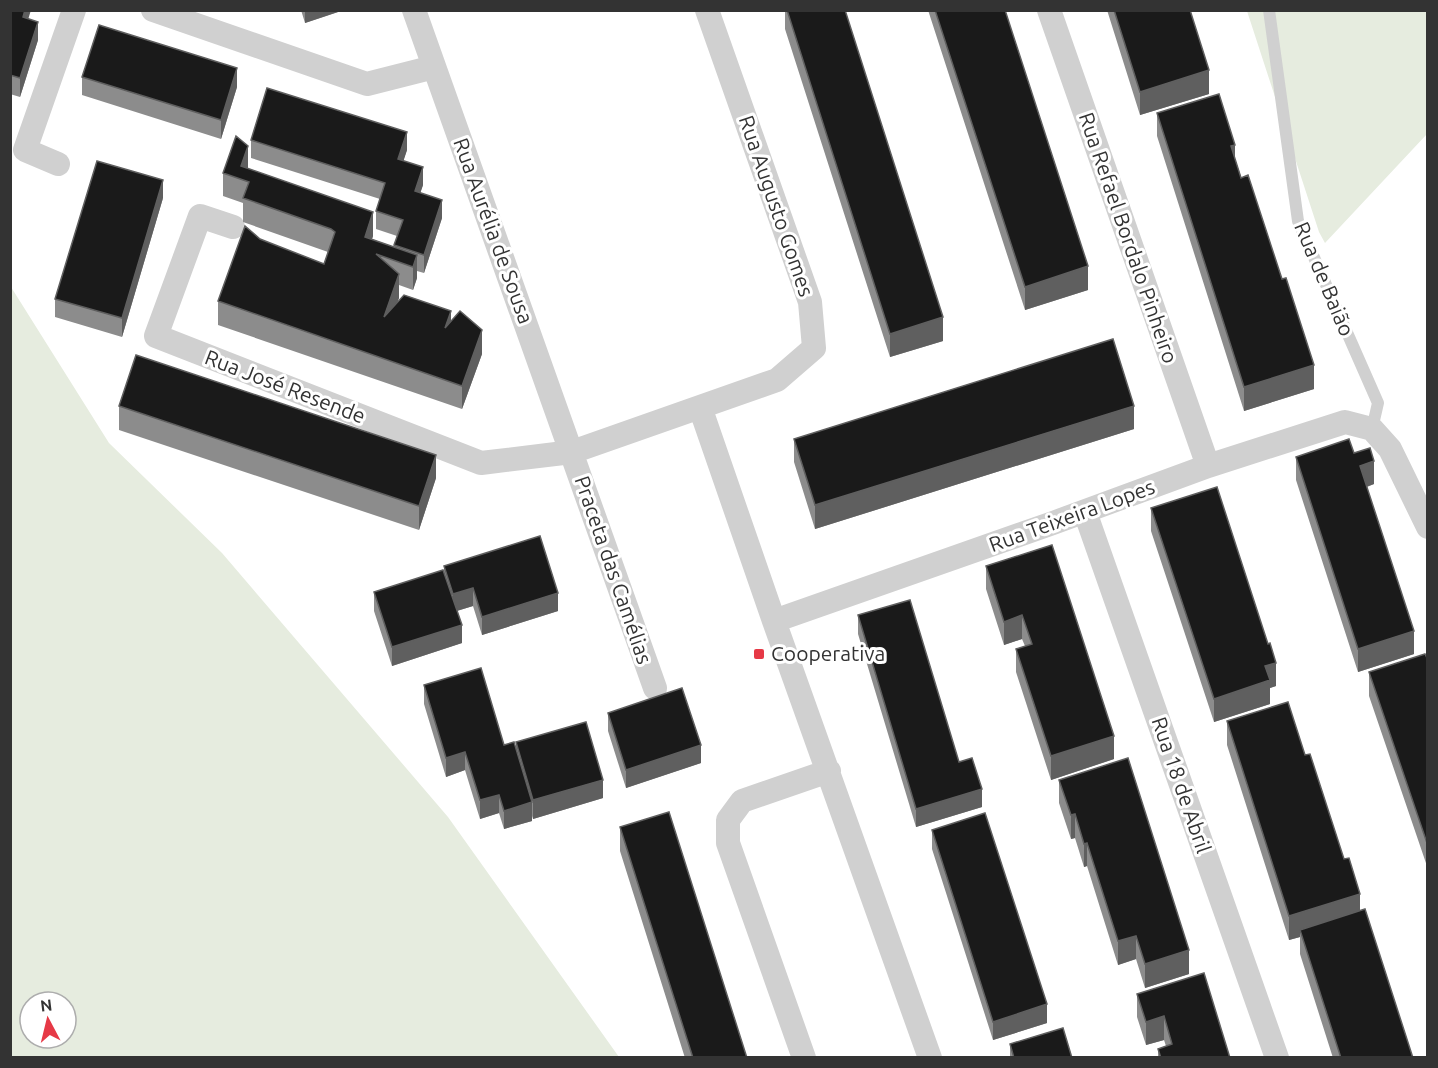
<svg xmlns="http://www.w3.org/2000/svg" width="1438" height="1068" font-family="Ubuntu,sans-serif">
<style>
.green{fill:#e6ecdf;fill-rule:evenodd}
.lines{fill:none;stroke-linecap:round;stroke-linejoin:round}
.service{stroke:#d0d0d0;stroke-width:12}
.minor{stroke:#d0d0d0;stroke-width:24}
.wall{fill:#8c8c8c}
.shaded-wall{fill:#5f5f5f}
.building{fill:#1a1a1a;stroke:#5f5f5f;stroke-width:1.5}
.poi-dot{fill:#e63946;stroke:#fff;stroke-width:2}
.labels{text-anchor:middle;stroke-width:6;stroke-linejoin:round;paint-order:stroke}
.street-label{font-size:21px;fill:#333;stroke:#fff}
.poi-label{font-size:21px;fill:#333;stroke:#fff;text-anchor:start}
</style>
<rect width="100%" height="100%" fill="#fff"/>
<path class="green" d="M 1247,11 L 1427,11 L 1427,134 L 1325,243 L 1319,232 Z
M 11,287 L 109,443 L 222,553 L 448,817 L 619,1057 L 11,1057 ZM 30,1002 L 66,1002 L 66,1038 L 30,1038 Z"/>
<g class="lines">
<path class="service" d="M 1269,10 L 1298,221 L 1378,403 L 1372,429"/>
<path class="minor" d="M 153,10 L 367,84 L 434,67
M 414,10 L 655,688
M 1049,10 L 1208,466
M 58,164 L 25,150 L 74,10
M 233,227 L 200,216 L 156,336 L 481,463 L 572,452 L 777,380 L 814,348 L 810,302 L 707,10
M 700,407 L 774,621 L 930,1058
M 1085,512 L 1277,1058
M 774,621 L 1053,523 L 1208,466 L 1345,422 L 1372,429 L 1390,449 L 1428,527
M 804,1058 L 728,843 L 728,820 L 742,801 L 829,771"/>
</g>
<path class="wall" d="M 10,10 L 28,19 L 38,40 L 20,97 L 10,94 Z
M 301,10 L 344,10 L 305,23 Z
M 785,10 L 845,10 L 943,341 L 890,357 L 785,29 Z
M 928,10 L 1005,10 L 1088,290 L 1025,310 Z
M 1107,10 L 1190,10 L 1209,94 L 1140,115 Z
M 82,77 L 237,87 L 221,139 L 82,95 Z
M 1157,113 L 1235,159 L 1314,389 L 1244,411 L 1157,136 Z
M 251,140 L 407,150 L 403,161 L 423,185 L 420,193 L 442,218 L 424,273 L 417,271 L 417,278 L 413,290 L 399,285 L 399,298 L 397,302 L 451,321 L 482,354 L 462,409 L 218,325 L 218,301 L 260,239 L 324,264 L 328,252 L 243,222 L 243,203 L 223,196 L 223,173 L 248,169 L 373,236 L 372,239 L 394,247 L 397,236 L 376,229 L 376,211 L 380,199 L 251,158 Z
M 163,198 L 122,337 L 55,317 L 55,299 Z
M 119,406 L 436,478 L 419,530 L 119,430 Z
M 1134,429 L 815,529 L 794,462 L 794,439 Z
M 1354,453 L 1374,484 L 1367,487 L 1414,654 L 1358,672 L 1296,480 L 1296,457 Z
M 1151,508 L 1276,686 L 1270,688 L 1270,704 L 1214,722 L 1151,531 Z
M 1052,545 L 1114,759 L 1051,780 L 1016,672 L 1016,649 L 1025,646 L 1022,639 L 1004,645 L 986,589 L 986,566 Z
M 444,566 L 558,611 L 482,635 L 473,606 L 457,611 L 462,643 L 392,666 L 374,611 L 374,592 L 444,572 Z
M 858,615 L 959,762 L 982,807 L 916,827 L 858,634 Z
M 1428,660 L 1428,869 L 1369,696 L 1369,672 Z
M 424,685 L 504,745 L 516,748 L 516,742 L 603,798 L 533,819 L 532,816 L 532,821 L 504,829 L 499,813 L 480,819 L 465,770 L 446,777 L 424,704 Z
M 608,713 L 701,763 L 626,788 L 608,731 Z
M 1227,721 L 1305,755 L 1413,1058 L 1333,1058 L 1300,954 L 1300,937 L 1289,940 L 1227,745 Z
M 1059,780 L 1189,974 L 1145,988 L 1136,959 L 1118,965 L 1087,866 L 1084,867 L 1075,838 L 1071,839 L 1059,803 Z
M 620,827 L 747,1058 L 685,1058 L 620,851 Z
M 932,830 L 1047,1023 L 993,1040 L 932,849 Z
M 1137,994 L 1230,1058 L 1158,1058 L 1158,1049 L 1166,1046 L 1164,1040 L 1146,1045 L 1137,1017 Z
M 1010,1044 L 1072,1058 L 1010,1058 Z"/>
<path class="shaded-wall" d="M 25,10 L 31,10 L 23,36 L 23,17 Z
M 305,10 L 344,10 L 305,23 Z
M 38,22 L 38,40 L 20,97 L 20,78 Z
M 237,68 L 237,87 L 221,139 L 221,120 Z
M 1209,70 L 1209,94 L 1140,115 L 1140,92 Z
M 407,132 L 407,150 L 398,178 L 398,159 Z
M 1235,145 L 1235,168 L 1231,146 Z
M 248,146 L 248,170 L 241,166 Z
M 423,167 L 423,185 L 415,209 L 415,191 Z
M 163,180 L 163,198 L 122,337 L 122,318 Z
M 442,200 L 442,218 L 424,273 L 424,255 Z
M 373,212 L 373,236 L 365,260 L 365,237 Z
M 417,255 L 417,278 L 413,290 L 413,267 Z
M 1088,266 L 1088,290 L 1025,310 L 1025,287 Z
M 399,274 L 399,298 L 384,341 L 384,317 Z
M 451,311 L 451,335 L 445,328 Z
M 943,317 L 943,341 L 890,357 L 890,334 Z
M 482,330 L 482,354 L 462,409 L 462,386 Z
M 1314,365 L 1314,389 L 1244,411 L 1244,387 Z
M 1134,406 L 1134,429 L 815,529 L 815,505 Z
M 436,455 L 436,478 L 419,530 L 419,506 Z
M 1374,461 L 1374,484 L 1360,489 L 1360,466 Z
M 473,588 L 473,606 L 453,612 L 453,594 Z
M 558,593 L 558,611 L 482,635 L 482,617 Z
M 1022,615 L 1022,639 L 1004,645 L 1004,622 Z
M 462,625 L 462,643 L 392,666 L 392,647 Z
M 1414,631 L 1414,654 L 1358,672 L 1358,649 Z
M 1276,663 L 1276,686 L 1270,688 L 1270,704 L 1214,722 L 1214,699 L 1265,666 Z
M 1114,736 L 1114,759 L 1051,780 L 1051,756 Z
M 701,745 L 701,763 L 626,788 L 626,770 Z
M 465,752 L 465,770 L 446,777 L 446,758 Z
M 603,780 L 603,798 L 533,819 L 533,800 Z
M 982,789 L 982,807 L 916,827 L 916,809 Z
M 499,795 L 499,813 L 480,819 L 480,800 Z
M 532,802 L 532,821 L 504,829 L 504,811 Z
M 1075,814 L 1075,838 L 1071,839 L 1071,815 Z
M 1087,843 L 1087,866 L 1084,867 L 1084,844 Z
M 1360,894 L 1360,917 L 1300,930 L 1300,937 L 1289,940 L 1289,916 Z
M 1136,936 L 1136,959 L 1118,965 L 1118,941 Z
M 1189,950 L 1189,974 L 1145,988 L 1145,964 Z
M 1047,1004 L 1047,1023 L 993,1040 L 993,1022 Z
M 1164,1016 L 1164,1040 L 1146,1045 L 1146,1022 Z"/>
<path class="building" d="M 10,10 L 25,10 L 23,17 L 38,22 L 20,78 L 10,75 Z
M 787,10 L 845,10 L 943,317 L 890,334 Z
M 935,10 L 1005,10 L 1088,266 L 1025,287 Z
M 1114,10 L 1190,10 L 1209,70 L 1140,92 Z
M 99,25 L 237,68 L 221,120 L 82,77 Z
M 267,88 L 407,132 L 398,159 L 423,167 L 415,191 L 442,200 L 424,255 L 394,245 L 403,220 L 376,211 L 385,183 L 251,140 Z
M 1219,94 L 1235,145 L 1231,146 L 1241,178 L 1248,175 L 1282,279 L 1286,278 L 1314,365 L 1244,387 L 1157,113 Z
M 236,136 L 248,146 L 241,166 L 373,212 L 365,237 L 417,255 L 413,267 L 376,254 L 399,274 L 384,317 L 404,295 L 451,311 L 445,328 L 460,311 L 482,330 L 462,386 L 218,301 L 245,226 L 260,239 L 324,264 L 335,232 L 331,229 L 243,198 L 249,182 L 223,173 Z
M 97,161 L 163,180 L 122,318 L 55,299 Z
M 1113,339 L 1134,406 L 815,505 L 794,439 Z
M 136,355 L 436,455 L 419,506 L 119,406 Z
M 1349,439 L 1354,453 L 1370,448 L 1374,461 L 1360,466 L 1414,631 L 1358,649 L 1296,457 Z
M 1217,487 L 1268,644 L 1270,643 L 1276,663 L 1265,666 L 1270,680 L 1214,699 L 1151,508 Z
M 540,536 L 558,593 L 482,617 L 473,588 L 453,594 L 444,566 Z
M 1052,545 L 1114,736 L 1051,756 L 1016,649 L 1032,644 L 1022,615 L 1004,622 L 986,566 Z
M 443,570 L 462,625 L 392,647 L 374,592 Z
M 910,600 L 959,762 L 972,758 L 982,789 L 916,809 L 858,615 Z
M 1425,654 L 1428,660 L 1428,846 L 1369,672 Z
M 481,668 L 504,745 L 514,742 L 532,802 L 504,811 L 499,795 L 480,800 L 465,752 L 446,758 L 424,685 Z
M 682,688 L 701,745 L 626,770 L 608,713 Z
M 1288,702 L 1305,755 L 1310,754 L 1344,859 L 1349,858 L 1360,894 L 1289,916 L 1227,721 Z
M 586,722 L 603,780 L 533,800 L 516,742 Z
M 1128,758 L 1189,950 L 1145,964 L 1136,936 L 1118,941 L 1087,843 L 1084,844 L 1075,814 L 1071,815 L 1059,780 Z
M 669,812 L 747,1058 L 693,1058 L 620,827 Z
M 985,813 L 1047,1004 L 993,1022 L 932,830 Z
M 1365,909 L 1413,1058 L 1341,1058 L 1300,930 Z
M 1204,973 L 1230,1058 L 1161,1058 L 1158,1049 L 1172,1044 L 1164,1016 L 1146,1022 L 1137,994 Z
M 1063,1028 L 1072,1058 L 1014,1058 L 1010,1044 Z"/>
<rect class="poi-dot" x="753" y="648" width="12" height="12" rx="3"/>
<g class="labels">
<g class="street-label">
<text transform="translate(776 206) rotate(71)" y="7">Rua Augusto Gomes</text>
<text transform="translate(493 231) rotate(70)" y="7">Rua Aurélia de Sousa</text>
<text transform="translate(1128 238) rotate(71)" y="7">Rua Refael Bordalo Pinheiro</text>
<text transform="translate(1324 279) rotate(67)" y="7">Rua de Baião</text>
<text transform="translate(285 387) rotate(21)" y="7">Rua José Resende</text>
<text transform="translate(1072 516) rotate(-20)" y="7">Rua Teixeira Lopes</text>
<text transform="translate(613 570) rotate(71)" y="7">Praceta das Camélias</text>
<text transform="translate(1181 785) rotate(71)" y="7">Rua 18 de Abril</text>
</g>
<g class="poi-label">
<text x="771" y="661">Cooperativa</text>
</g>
</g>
<rect width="1438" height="1068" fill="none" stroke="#333333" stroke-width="24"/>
<g transform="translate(48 1020) rotate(353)"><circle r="28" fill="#ffffff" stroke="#adadad" stroke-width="1.5"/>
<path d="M0-4.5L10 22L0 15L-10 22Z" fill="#e63946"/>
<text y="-9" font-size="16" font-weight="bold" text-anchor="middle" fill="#333333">N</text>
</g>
</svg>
